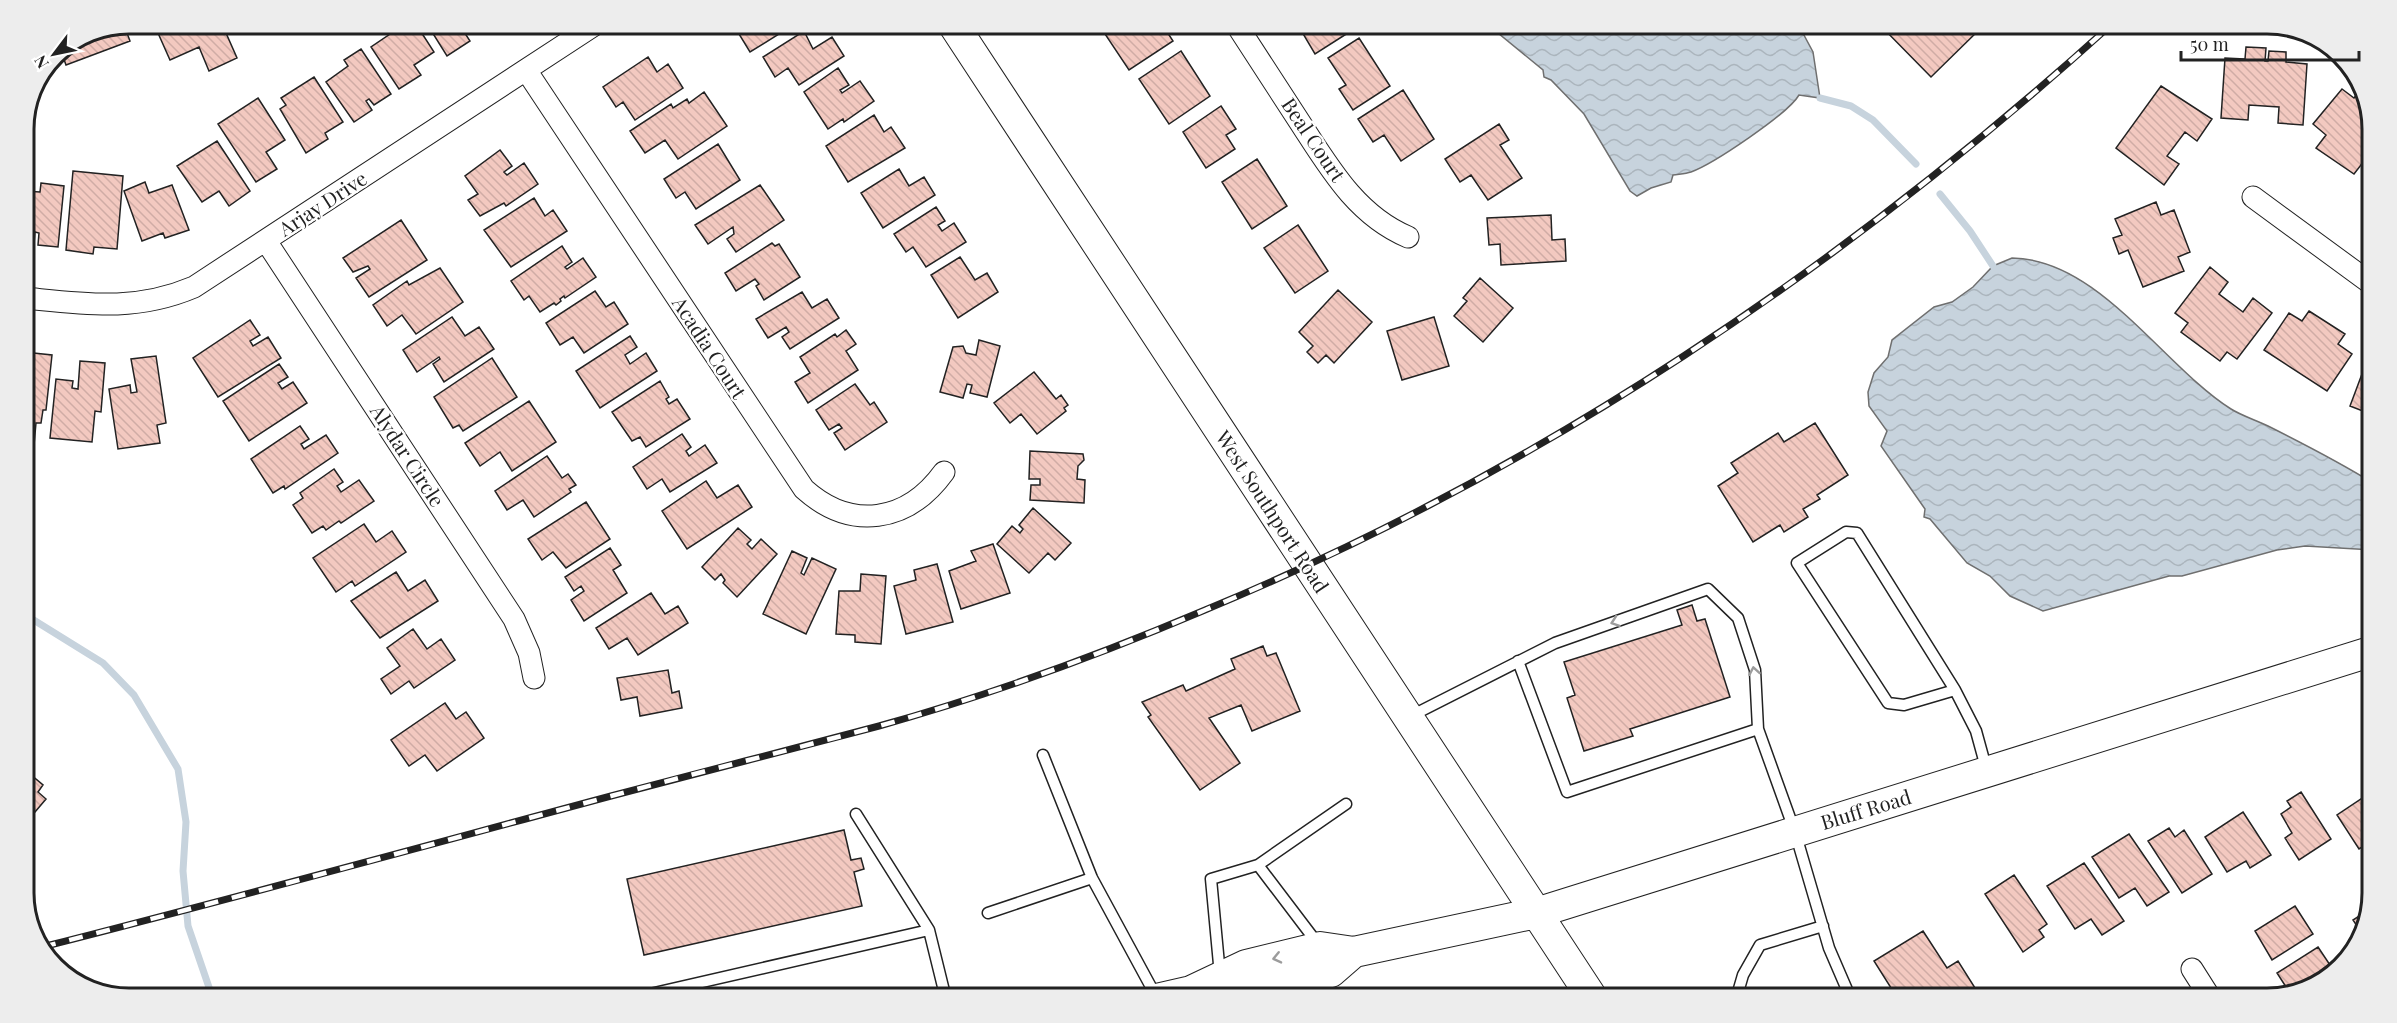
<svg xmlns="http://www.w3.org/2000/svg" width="2397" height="1023" font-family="'Playfair Display',serif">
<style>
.water{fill:url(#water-waves);stroke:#6f6f6f;stroke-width:1.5}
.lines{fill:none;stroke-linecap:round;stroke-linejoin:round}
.stream{stroke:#c7d3dd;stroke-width:7}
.building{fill:url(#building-back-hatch);stroke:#222;stroke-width:1.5}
.lane-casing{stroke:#222;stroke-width:13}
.street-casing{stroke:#222;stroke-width:23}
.secondary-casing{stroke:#222;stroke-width:32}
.lane{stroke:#fff;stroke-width:10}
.street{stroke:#fff;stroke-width:21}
.secondary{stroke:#fff;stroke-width:30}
.rail-casing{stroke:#222;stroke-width:7}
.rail{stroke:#fff;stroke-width:4.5;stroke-dasharray:14;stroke-linecap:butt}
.oneway{stroke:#9c9c9c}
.labels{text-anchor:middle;stroke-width:4.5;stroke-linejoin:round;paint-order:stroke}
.street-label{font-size:20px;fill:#222;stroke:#fff}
.rim{fill:none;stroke:#222;stroke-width:3}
</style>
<defs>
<pattern id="water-waves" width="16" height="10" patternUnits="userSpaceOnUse" patternTransform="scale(1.5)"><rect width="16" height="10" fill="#c7d3dd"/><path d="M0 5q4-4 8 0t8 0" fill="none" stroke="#abb5bd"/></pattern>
<pattern id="building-back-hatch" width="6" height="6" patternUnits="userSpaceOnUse" patternTransform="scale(1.5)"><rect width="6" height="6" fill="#f3c9c0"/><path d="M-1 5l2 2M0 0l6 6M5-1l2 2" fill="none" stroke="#d0aca5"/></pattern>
</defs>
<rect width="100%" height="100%" fill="#fff"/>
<path class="water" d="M 1487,24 L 1798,24 L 1813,52 L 1820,98 L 1799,95 C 1788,114 1713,164 1691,172 C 1685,174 1678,174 1673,175 L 1671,182 L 1651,188 L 1637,196 L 1630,191 L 1584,114 L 1551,80 L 1544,77 L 1543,70 Z
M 2012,258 C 2099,259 2163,366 2231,409 C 2242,416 2256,420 2268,426 C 2304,444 2339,462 2373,483 L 2373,550 L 2305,546 L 2277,550 L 2182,576 L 2169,576 L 2043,611 L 2010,596 L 1990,576 L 1967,563 L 1930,519 L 1924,517 L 1925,509 L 1881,446 L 1887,431 L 1869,406 L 1868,392 L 1874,373 L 1888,357 L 1892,340 L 1934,307 L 1952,302 L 1973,287 L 1993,266 Z"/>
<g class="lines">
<path class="stream" d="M 1820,98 L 1851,106 L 1873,120 L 1916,164
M 1940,194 L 1970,231 L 1993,266
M 24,614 L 103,663 L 134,695 L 178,769 L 186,822 L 183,871 L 188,926 L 213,999"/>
</g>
<path class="building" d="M 154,24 L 222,24 L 237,58 L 209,71 L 199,47 L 170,60 Z
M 405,24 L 416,24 L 434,52 L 414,65 L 421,75 L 399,89 L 371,47 Z
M 427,24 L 459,24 L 470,41 L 447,56 Z
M 747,24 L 795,24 L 750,52 L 739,34 L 749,28 Z
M 1113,24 L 1162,24 L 1173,41 L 1129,70 L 1103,31 Z
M 1362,24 L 1315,54 L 1302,32 L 1314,24 Z
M 1879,24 L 1979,24 L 1982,27 L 1931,77 Z
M 124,25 L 130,41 L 66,65 L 61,51 L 90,32 Z
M 804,31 L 813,49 L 832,37 L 844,56 L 799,85 L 788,68 L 775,77 L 763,57 Z
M 1359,38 L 1390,86 L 1353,110 L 1339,89 L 1346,85 L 1328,58 Z
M 2246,47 L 2266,48 L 2265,61 L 2268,61 L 2269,51 L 2286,52 L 2286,62 L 2307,64 L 2303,125 L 2278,123 L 2279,107 L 2249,105 L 2248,120 L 2221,118 L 2225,58 L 2245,59 Z
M 361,49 L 391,94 L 374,105 L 369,99 L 366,101 L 372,110 L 354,122 L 326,82 L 348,66 L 344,60 Z
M 1181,51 L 1210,96 L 1169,124 L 1139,79 Z
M 648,57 L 657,72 L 668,64 L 683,88 L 635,120 L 623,102 L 616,107 L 603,87 Z
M 838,68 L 849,85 L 840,90 L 842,93 L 860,81 L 874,101 L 844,122 L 843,119 L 828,129 L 804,92 Z
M 314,77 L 343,122 L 325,133 L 328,139 L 306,153 L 280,109 L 286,105 L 281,98 Z
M 2161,86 L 2212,119 L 2197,141 L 2185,132 L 2167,156 L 2179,164 L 2164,185 L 2116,148 Z
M 2342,89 L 2354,98 L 2359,92 L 2363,95 L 2373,123 L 2373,168 L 2364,161 L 2354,174 L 2316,148 L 2326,135 L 2313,124 Z
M 1403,90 L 1434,139 L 1401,161 L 1384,135 L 1373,142 L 1358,119 Z
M 704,92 L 727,126 L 678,159 L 665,140 L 645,153 L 630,131 L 671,104 L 673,108 L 687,99 L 689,103 Z
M 258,98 L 285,140 L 266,152 L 277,169 L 256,182 L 218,124 Z
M 1221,106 L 1236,129 L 1226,135 L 1235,149 L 1206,168 L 1183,132 Z
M 874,115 L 884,132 L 891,127 L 905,148 L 848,182 L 826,146 Z
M 1499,124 L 1509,140 L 1500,145 L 1522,178 L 1488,200 L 1471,175 L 1460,182 L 1445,159 Z
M 217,141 L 250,191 L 229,206 L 219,191 L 202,202 L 177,166 Z
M 718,144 L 740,180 L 696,209 L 685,192 L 676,198 L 664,179 Z
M 500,150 L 512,166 L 504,172 L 507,175 L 524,163 L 538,184 L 506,206 L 504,203 L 480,216 L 468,200 L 478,194 L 465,176 Z
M 1257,159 L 1287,206 L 1252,229 L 1222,182 Z
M 899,169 L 909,186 L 924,177 L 935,195 L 883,228 L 861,193 Z
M 73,171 L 123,176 L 117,249 L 94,247 L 93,254 L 66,250 Z
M 145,182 L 149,193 L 172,185 L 189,230 L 165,238 L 163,233 L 142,241 L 124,191 Z
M 41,183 L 64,186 L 58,247 L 38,245 L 39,233 L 35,232 L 34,244 L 24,243 L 24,191 L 40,192 Z
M 760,185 L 784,220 L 736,252 L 727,239 L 734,234 L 733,227 L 708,244 L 695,225 Z
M 534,198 L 545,216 L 553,210 L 567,231 L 511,267 L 484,230 Z
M 2156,202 L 2161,215 L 2174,210 L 2190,252 L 2178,257 L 2184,271 L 2143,287 L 2128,250 L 2119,254 L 2113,238 L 2122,235 L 2115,219 Z
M 936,207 L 945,221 L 938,225 L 942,231 L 954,223 L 966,242 L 926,267 L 913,247 L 906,252 L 894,234 Z
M 1551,215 L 1552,240 L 1565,239 L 1566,261 L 1501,265 L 1500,244 L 1489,245 L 1487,218 Z
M 401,220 L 427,260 L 369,297 L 356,278 L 370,269 L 368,266 L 353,272 L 343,258 Z
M 1298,225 L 1328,271 L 1295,293 L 1264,248 Z
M 772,243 L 775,246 L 779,244 L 800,277 L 764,300 L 756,286 L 759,284 L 755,279 L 736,291 L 725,273 Z
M 562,246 L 572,262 L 565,267 L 567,269 L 583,258 L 596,277 L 565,298 L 564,296 L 560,299 L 561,301 L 556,305 L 554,303 L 540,312 L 529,296 L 524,300 L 511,281 Z
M 960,257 L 975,280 L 987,273 L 998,292 L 958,318 L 931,275 Z
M 2210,267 L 2228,282 L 2219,294 L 2243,312 L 2253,298 L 2272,313 L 2237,359 L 2227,352 L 2220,361 L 2181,332 L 2188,323 L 2175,313 Z
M 440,268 L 463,302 L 416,334 L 402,315 L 387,326 L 373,305 L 407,281 L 409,285 Z
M 1480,278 L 1513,308 L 1483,342 L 1454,316 L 1467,301 L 1463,298 Z
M 1338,290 L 1372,322 L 1334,363 L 1326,355 L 1318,363 L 1307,352 L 1313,346 L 1299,332 Z
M 595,291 L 606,307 L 614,302 L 628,324 L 584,353 L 573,337 L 560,345 L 546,323 Z
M 802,292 L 812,308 L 827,299 L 839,318 L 790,349 L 782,337 L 789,332 L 786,327 L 768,338 L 756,319 Z
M 2309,311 L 2345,334 L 2338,344 L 2352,354 L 2327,391 L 2264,350 L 2289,313 L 2302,321 Z
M 452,317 L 465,336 L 479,327 L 494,349 L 444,382 L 433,364 L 440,359 L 439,357 L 417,372 L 403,350 Z
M 1434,317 L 1449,366 L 1402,380 L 1387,331 Z
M 250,320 L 260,335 L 250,341 L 253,346 L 268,337 L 281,358 L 218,397 L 193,358 Z
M 846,330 L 856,344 L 846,351 L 858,370 L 808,403 L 795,382 L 810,373 L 800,357 L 835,334 L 837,337 Z
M 630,336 L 637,347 L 625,355 L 630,364 L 646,353 L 657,371 L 600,408 L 576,371 Z
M 979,340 L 1000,346 L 987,397 L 970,393 L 972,385 L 967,384 L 963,398 L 940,392 L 953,347 L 963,346 L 966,353 L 976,355 Z
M 24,352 L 52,355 L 46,410 L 43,410 L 41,423 L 36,423 L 34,445 L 24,444 Z
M 156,356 L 166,423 L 157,425 L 160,443 L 118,449 L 109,389 L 130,385 L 131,393 L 137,392 L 131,359 Z
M 492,358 L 517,397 L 463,431 L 459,425 L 453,428 L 434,397 Z
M 80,361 L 105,363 L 101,412 L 95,411 L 92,442 L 50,438 L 56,379 L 73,381 L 72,388 L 78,389 Z
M 279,364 L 288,377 L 278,383 L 282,389 L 293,382 L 307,403 L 249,441 L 223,401 Z
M 2365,366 L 2373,368 L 2373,415 L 2350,406 Z
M 1034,372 L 1056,399 L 1061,395 L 1068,405 L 1064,408 L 1066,411 L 1037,434 L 1021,414 L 1010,423 L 994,403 Z
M 660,381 L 669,397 L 666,399 L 669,404 L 677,399 L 690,419 L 646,447 L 640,437 L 632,441 L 612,412 Z
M 855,384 L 870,405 L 874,402 L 887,422 L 845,450 L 834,433 L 842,428 L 839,424 L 829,430 L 816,410 Z
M 529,401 L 556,442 L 512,471 L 500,452 L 480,466 L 465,443 Z
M 1815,423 L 1848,475 L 1817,495 L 1820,499 L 1803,509 L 1808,517 L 1784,532 L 1780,525 L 1753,542 L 1718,486 L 1738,473 L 1731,463 L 1778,433 L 1784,442 Z
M 300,426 L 309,439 L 301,444 L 304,449 L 326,435 L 338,453 L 285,489 L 284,486 L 273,493 L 251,459 Z
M 682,434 L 691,447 L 686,451 L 689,456 L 705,445 L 717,463 L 670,492 L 662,479 L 647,489 L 633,467 Z
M 1030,451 L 1083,454 L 1084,460 L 1078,466 L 1077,479 L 1085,480 L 1084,503 L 1030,500 L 1031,485 L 1040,485 L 1040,479 L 1029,479 Z
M 547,456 L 562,478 L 568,474 L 576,485 L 569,489 L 571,492 L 534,517 L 523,500 L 507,510 L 495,491 Z
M 334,469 L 343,482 L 337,486 L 341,492 L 359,480 L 374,501 L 341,523 L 339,521 L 326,530 L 323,526 L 312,533 L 293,505 L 303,498 L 300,493 Z
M 706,481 L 717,498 L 738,485 L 752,507 L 687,549 L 662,511 Z
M 586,502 L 610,539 L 566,568 L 553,552 L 542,560 L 528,539 Z
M 1033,508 L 1071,543 L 1055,560 L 1048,553 L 1029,573 L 997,544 L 1012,526 L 1020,533 L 1023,529 L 1019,525 Z
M 364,524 L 376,542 L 392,531 L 406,552 L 355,586 L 352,581 L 336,592 L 313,558 Z
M 738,528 L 751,540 L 747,544 L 752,549 L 761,539 L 777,554 L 737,597 L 723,583 L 725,580 L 721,574 L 715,580 L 702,567 Z
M 993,544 L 1010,593 L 961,609 L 949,571 L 976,561 L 971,551 Z
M 610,548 L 621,565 L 613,570 L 627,593 L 584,621 L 571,600 L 584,591 L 581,586 L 574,591 L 565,577 Z
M 792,551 L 807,558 L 801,573 L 804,575 L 812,558 L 836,569 L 806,634 L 763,614 Z
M 937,564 L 953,622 L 906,634 L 894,586 L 916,580 L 914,570 Z
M 396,572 L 408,591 L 425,580 L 438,601 L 380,638 L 351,601 Z
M 861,574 L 886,576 L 881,644 L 855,642 L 855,635 L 836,634 L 839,591 L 860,591 Z
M 651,593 L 665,614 L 678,606 L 688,623 L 638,655 L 627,638 L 609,649 L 596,628 Z
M 1692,605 L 1697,621 L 1705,619 L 1730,697 L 1630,729 L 1633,736 L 1584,751 L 1567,698 L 1575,695 L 1564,662 L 1682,625 L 1677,610 Z
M 413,629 L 427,649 L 441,639 L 455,660 L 414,688 L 409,681 L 391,694 L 381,679 L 400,666 L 387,648 Z
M 1263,646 L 1267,656 L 1276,653 L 1300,711 L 1252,731 L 1241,705 L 1209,718 L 1240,763 L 1200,790 L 1148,717 L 1151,715 L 1142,702 L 1183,685 L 1186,691 L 1235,669 L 1231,659 Z
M 668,670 L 672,693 L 679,691 L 682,708 L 640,716 L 637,697 L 621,700 L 617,678 Z
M 445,703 L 456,719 L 466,712 L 484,738 L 437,771 L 425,755 L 409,766 L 391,740 Z
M 24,769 L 43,785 L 38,792 L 46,799 L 24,825 Z
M 2373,791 L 2373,840 L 2359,849 L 2337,815 Z
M 2301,792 L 2331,839 L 2299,860 L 2285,838 L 2292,833 L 2281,814 L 2291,807 L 2287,801 Z
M 2243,812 L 2271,855 L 2250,868 L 2246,861 L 2227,872 L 2205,837 Z
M 2169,828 L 2175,837 L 2184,830 L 2212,874 L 2182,893 L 2148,841 Z
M 844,830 L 851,860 L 861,858 L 864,869 L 854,872 L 862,906 L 644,955 L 627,879 Z
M 2129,834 L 2169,892 L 2147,906 L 2135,888 L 2119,898 L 2092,857 Z
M 2084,863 L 2124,921 L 2102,935 L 2091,919 L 2075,929 L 2047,886 Z
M 2014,875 L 2047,924 L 2039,930 L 2044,937 L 2023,952 L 1985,894 Z
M 2295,906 L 2313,934 L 2272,960 L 2255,931 Z
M 2370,909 L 2365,933 L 2363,935 L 2353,920 Z
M 1923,931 L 1947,968 L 1958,961 L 1982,999 L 1898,999 L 1874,961 Z
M 2318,947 L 2334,971 L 2326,981 L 2281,995 L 2288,990 L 2277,973 Z
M 2113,988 L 2120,999 L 2096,999 Z"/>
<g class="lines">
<defs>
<path id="lane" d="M 1518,661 L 1567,792 L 1758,729
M 1955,690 L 1904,705 L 1888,703 L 1797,563 L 1846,532 L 1857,533 L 1955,690 L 1976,731 L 1987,771
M 1411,716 L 1555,643 L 1708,589 L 1738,618 L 1755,670 L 1758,729 L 1795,832 L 1829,948 L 1851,999
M 1043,755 L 1092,878 L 1157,998
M 856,814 L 929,930
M 1258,865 L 1318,944
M 988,913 L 1092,878
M 1220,975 L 1211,879 L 1258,865 L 1346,804
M 628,999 L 929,930 L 946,999
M 1736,999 L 1743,975 L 1760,945 L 1823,926"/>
<path id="street" d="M 1236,24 C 1257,56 1278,89 1299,121 C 1329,167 1356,215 1408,237
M 526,70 L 804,489 C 851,531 907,523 944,472
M 2253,197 L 2373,285
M 266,241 L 514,619 L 529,653 L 534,678
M 24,298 C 86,304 135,312 194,287 L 596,24
M 2192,969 L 2211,999"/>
<path id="secondary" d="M 953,24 L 1593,999
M 1200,991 L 1268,988 L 1331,972 L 1354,952
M 1156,999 L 1191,991 L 1246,965 L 1320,947 L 1354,952 L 1536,913 L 2373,651"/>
</defs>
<use href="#lane" class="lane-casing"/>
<use href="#street" class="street-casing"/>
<use href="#secondary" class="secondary-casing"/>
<use href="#lane" class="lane"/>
<use href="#street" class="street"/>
<use href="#secondary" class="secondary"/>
<defs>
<path id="rail" d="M 42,947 C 232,899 421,847 611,796 C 700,772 790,750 879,726 C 990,695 1099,655 1205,610 C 1539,472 1845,266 2112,24"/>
</defs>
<use href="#rail" class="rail-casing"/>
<use href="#rail" class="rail"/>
</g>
<defs><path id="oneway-chevron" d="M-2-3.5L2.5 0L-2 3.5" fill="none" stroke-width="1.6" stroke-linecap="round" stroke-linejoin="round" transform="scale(1.5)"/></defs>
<g class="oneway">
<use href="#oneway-chevron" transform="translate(1615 622) rotate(161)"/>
<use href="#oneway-chevron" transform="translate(1754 671) rotate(-100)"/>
<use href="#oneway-chevron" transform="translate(1277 958) rotate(167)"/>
</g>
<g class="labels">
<g class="street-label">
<text transform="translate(1313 140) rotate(56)" y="7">Beal Court</text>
<text transform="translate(323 204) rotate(-33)" y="7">Arjay Drive</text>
<text transform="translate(709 348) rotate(57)" y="7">Acadia Court</text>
<text transform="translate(407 456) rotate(57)" y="7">Alydar Circle</text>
<text transform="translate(1272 512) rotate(57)" y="7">West Southport Road</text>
<text transform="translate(1866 810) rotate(-17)" y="7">Bluff Road</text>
</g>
</g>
<path d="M0 0H2397V1023H0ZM129 34H2267A95 95 0 0 1 2362 129V893A95 95 0 0 1 2267 988H129A95 95 0 0 1 34 893V129A95 95 0 0 1 129 34Z" fill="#ededed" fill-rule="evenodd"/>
<path class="rim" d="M129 34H2267A95 95 0 0 1 2362 129V893A95 95 0 0 1 2267 988H129A95 95 0 0 1 34 893V129A95 95 0 0 1 129 34Z"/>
<g transform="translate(54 54) rotate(238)" stroke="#ffffff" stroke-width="4.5" paint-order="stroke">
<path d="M0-4.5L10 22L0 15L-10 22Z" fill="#222222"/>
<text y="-9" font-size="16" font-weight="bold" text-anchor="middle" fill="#222222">N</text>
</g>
<path d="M2181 51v9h178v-9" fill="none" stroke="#222222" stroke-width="3"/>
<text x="2190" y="51" font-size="18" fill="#222222" stroke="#ffffff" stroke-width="4.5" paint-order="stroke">50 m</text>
</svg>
